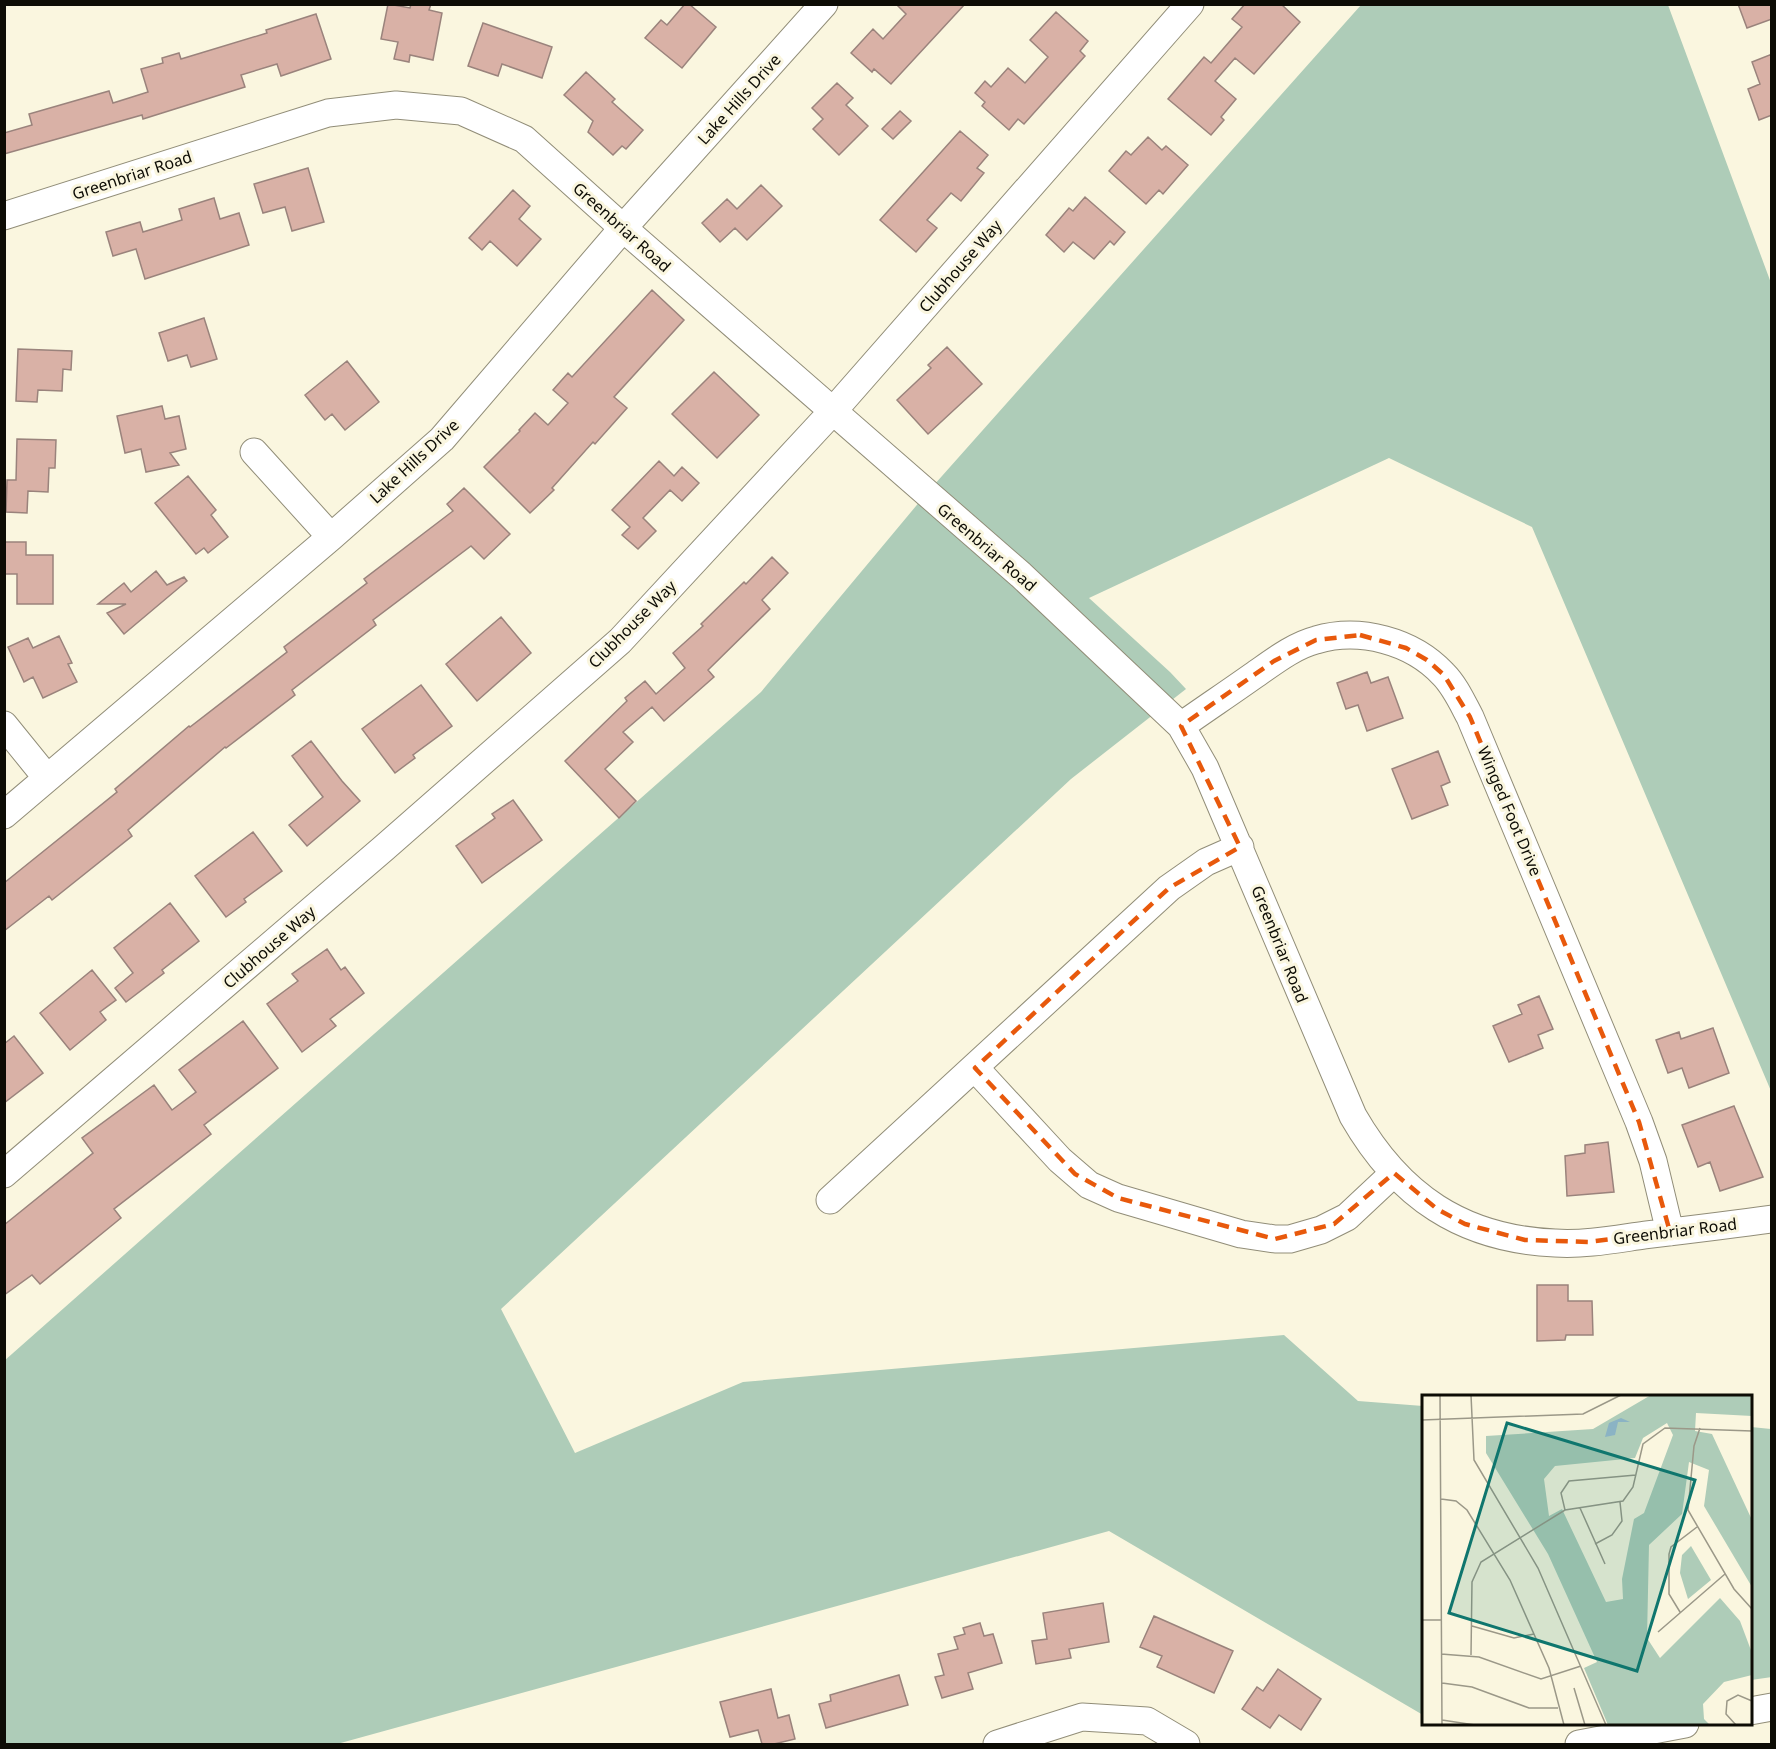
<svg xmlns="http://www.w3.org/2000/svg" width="1776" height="1749" font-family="'Noto Sans',sans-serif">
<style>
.green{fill:#aeccb8}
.building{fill:#d9b1a6;stroke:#9a837c;stroke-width:1.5}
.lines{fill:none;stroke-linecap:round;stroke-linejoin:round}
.minor-casing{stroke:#918d78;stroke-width:29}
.minor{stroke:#fff;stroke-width:27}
.marked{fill:none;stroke:#e8590c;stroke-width:4.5;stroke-dasharray:12 8;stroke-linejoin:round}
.labels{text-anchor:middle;stroke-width:6;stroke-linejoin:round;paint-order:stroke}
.street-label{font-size:16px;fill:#0d0c05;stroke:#faf6df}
.inset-road{fill:none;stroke:#9b9888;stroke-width:1.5}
.view{fill:#0f766e;fill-opacity:0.15;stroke:#0f766e;stroke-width:3}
.inset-edge{fill:none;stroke:#0d0c05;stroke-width:3}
</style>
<rect width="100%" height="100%" fill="#faf6df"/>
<path class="green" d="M 1361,5 L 1668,5 L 1771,283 L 1771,1091 L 1532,527 L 1389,458 L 1089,598 L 1170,672 L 1186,689 L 1071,779 L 501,1309 L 575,1453 L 743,1382 L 1284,1335 L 1358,1401 L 1423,1406 L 1423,1715 L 1109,1531 L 337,1744 L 5,1744 L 4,1361 L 761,692 L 926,494 Z
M 1751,1427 L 1771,1429 L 1772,1677 L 1751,1680 Z"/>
<path class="building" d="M 388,4 L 410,8 L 411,4 L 431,4 L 429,10 L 442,13 L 433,60 L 410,55 L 409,62 L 394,59 L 398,42 L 381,39 Z
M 685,4 L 689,4 L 716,27 L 682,68 L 645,38 L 661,20 L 667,25 Z
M 896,4 L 965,4 L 891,84 L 874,69 L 872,72 L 851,53 L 873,29 L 883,39 L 906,14 Z
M 1245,4 L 1281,4 L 1300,22 L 1254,74 L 1235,58 L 1215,81 L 1236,99 L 1221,117 L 1224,120 L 1211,135 L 1168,99 L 1204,57 L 1211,63 L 1242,27 L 1232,19 Z
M 1738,4 L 1772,4 L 1772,19 L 1747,28 Z
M 1056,12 L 1088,41 L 1080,51 L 1085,56 L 1024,124 L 1018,119 L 1009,130 L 982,106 L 985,102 L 975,93 L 985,81 L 991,87 L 1008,68 L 1025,83 L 1048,57 L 1030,40 Z
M 316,14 L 331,59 L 281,76 L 277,64 L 241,75 L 245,87 L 143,119 L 142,115 L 4,154 L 4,133 L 32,125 L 29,114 L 109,91 L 113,103 L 148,92 L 141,69 L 163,63 L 162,58 L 179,53 L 181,59 L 267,33 L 266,30 Z
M 483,23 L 552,47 L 542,78 L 502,64 L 498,76 L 468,66 Z
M 1772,54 L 1772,115 L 1759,120 L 1748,89 L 1760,84 L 1752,62 Z
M 586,72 L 615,99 L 612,102 L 643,130 L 626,149 L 622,146 L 613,155 L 588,132 L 593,121 L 564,95 Z
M 837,83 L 853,98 L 846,105 L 868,126 L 839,155 L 813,129 L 823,119 L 812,108 Z
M 900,111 L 911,121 L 893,139 L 882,129 Z
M 960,131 L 988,155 L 977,168 L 984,173 L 961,201 L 951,193 L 927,220 L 937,228 L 916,252 L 880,220 Z
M 1148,137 L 1162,150 L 1166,146 L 1188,165 L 1163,194 L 1159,190 L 1146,204 L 1109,171 L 1126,151 L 1131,155 Z
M 308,168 L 324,222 L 292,231 L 285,207 L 263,213 L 254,184 Z
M 761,185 L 782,206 L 747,240 L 735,228 L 720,242 L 702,223 L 727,199 L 737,209 Z
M 513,190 L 530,206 L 519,219 L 541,239 L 517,266 L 490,241 L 482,250 L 469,238 Z
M 1085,197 L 1125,232 L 1114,245 L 1110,241 L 1094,259 L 1073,242 L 1064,252 L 1046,235 L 1069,208 L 1073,211 Z
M 214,198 L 220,219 L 239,213 L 249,245 L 145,279 L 136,249 L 113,256 L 106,232 L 140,222 L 143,232 L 182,220 L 179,209 Z
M 652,290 L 684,320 L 614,397 L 627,408 L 595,444 L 593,442 L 552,488 L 554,490 L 530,513 L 484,467 L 520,431 L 519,430 L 535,413 L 548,425 L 568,403 L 553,390 L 568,373 L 572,377 Z
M 204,318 L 217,359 L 191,367 L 187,355 L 168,361 L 159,333 Z
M 947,347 L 982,384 L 928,434 L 897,400 L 931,368 L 928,365 Z
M 18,349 L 72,351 L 71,370 L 63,369 L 62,391 L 38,390 L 37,402 L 16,401 Z
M 347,361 L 379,402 L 345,430 L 332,414 L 325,420 L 305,395 Z
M 714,372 L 759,415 L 717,458 L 672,414 Z
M 162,406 L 165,419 L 179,416 L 186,449 L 170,453 L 179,465 L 146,472 L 141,449 L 125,453 L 117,416 Z
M 17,439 L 56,440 L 55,468 L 49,468 L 48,492 L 28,491 L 27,513 L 6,512 L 7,480 L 16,480 Z
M 659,461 L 674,476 L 682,467 L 699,483 L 682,501 L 670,490 L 643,518 L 656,531 L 638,549 L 622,535 L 630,527 L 612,510 Z
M 188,476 L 216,510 L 211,515 L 228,537 L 208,553 L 204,548 L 196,554 L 155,503 Z
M 464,488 L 510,534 L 484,559 L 471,546 L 373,620 L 376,625 L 292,690 L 295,695 L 226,748 L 225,747 L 128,830 L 132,836 L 52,900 L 49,896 L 4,931 L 4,883 L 117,792 L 115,789 L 189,726 L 190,727 L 287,652 L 284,647 L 367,583 L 364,579 L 453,511 L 447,504 Z
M 4,542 L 26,542 L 26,555 L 53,555 L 53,604 L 17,604 L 17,574 L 4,574 Z
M 772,557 L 788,573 L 762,600 L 770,609 L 708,670 L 714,677 L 664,721 L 652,707 L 623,732 L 633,742 L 605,769 L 636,801 L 619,818 L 565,761 L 627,701 L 625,698 L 645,681 L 656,694 L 685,668 L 673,653 L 703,626 L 701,624 L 744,582 L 746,584 Z
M 156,571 L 167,585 L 184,577 L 187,581 L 124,634 L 107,613 L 126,604 L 98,604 L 124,583 L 131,592 Z
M 501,617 L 531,653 L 477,701 L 446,664 Z
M 59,636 L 72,663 L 68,664 L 77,682 L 43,698 L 33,677 L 24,682 L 8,647 L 28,638 L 33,648 Z
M 1367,672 L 1371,683 L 1388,677 L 1403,718 L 1367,731 L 1358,705 L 1346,709 L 1337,683 Z
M 421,685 L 452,726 L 413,755 L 415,758 L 395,773 L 362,729 Z
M 311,741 L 342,781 L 360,801 L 307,846 L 289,825 L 323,797 L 292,756 Z
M 1438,751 L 1450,782 L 1441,786 L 1448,805 L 1412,819 L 1392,769 Z
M 513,800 L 542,840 L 482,883 L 456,846 L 495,818 L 492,814 Z
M 253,832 L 282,871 L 244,899 L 246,902 L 226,917 L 195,876 Z
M 170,903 L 199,941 L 162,970 L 164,973 L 126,1002 L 115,988 L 133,973 L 114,948 Z
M 327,949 L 341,970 L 345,967 L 364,993 L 330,1019 L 336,1026 L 302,1052 L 267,1004 L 298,981 L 292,974 Z
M 92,970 L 116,1000 L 100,1012 L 106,1020 L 70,1050 L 40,1013 Z
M 1539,996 L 1553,1029 L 1538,1035 L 1543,1048 L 1509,1062 L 1493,1026 L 1522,1014 L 1518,1005 Z
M 243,1021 L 278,1068 L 204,1125 L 211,1134 L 114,1209 L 121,1218 L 40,1284 L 32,1275 L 4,1295 L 4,1225 L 93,1153 L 82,1138 L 154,1085 L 172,1110 L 196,1092 L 179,1070 Z
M 1713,1028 L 1729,1073 L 1689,1088 L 1682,1068 L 1668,1073 L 1656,1040 L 1679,1032 L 1681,1039 Z
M 14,1036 L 43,1073 L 4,1103 L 4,1044 Z
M 1734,1106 L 1763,1177 L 1720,1191 L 1710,1162 L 1698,1167 L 1682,1125 Z
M 1608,1142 L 1614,1192 L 1567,1196 L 1565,1156 L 1585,1153 L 1585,1145 Z
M 1537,1285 L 1568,1285 L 1568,1301 L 1592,1301 L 1593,1335 L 1566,1335 L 1565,1340 L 1537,1341 Z
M 1103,1603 L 1109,1642 L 1069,1649 L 1071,1658 L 1036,1664 L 1032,1641 L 1047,1639 L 1043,1613 Z
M 1154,1616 L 1233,1651 L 1214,1693 L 1157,1667 L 1162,1656 L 1140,1647 Z
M 980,1623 L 984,1636 L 993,1634 L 1002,1663 L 968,1673 L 973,1689 L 942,1698 L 935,1677 L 944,1675 L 938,1654 L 958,1649 L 954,1637 L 965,1634 L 963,1628 Z
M 1278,1669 L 1321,1699 L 1301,1730 L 1279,1715 L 1270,1728 L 1242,1709 L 1257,1687 L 1263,1691 Z
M 899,1675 L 908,1705 L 826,1728 L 819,1704 L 831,1701 L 830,1695 Z
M 771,1689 L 778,1718 L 789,1715 L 795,1739 L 774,1744 L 762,1744 L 758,1730 L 730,1737 L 720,1702 Z"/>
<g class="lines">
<defs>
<path id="minor" d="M 4,216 L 328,113 L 396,105 L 461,111 L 524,139 L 623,228 L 1021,575 L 1181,726 L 1205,768 L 1353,1116 C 1399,1196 1462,1239 1555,1243 C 1585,1245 1616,1239 1645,1235 C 1687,1230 1729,1225 1772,1219
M 254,452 L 331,537
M 4,725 L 47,778
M 1181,726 C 1205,709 1229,693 1253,676 C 1272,663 1293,646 1316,640 C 1360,627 1412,641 1443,674 C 1455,686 1462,702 1470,717 L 1639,1122 L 1653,1161 L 1670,1232
M 4,815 L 331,537 L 442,439 L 623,228 L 824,4
M 975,1068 L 1060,1160 L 1089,1185 L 1118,1198 L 1241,1234 L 1275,1239 L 1290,1239 L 1321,1230 L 1347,1217 L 1394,1173
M 4,1174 L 384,848 L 620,641 L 833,411 L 1190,4
M 830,1200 L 1169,888 L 1206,862 L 1240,847
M 1750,1711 L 1772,1707
M 997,1744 L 1082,1717 L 1147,1721 L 1186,1744
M 1579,1744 L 1685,1724"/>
</defs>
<use href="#minor" class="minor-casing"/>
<use href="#minor" class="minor"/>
</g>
<path class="marked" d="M 1360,635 L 1406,648 L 1427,660 L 1444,675 L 1470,717 L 1639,1122 L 1670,1232 L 1588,1242 L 1525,1240 L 1465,1224 L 1437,1209 L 1394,1173 L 1334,1224 L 1275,1239 L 1118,1198 L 1075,1174 L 975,1068 L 1169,888 L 1240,847 L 1181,726 L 1274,661 L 1316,640 Z"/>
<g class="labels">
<g class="street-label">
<text transform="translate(739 99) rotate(-48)" y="6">Lake Hills Drive</text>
<text transform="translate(132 175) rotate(-18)" y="6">Greenbriar Road</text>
<text transform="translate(622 227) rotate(42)" y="6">Greenbriar Road</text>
<text transform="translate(960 266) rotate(-49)" y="6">Clubhouse Way</text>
<text transform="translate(414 461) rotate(-43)" y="6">Lake Hills Drive</text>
<text transform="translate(987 547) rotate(41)" y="6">Greenbriar Road</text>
<text transform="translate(632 624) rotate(-45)" y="6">Clubhouse Way</text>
<text transform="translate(1510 811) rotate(67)" y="6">Winged Foot Drive</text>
<text transform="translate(1280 944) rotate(68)" y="6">Greenbriar Road</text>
<text transform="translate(269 947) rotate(-41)" y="6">Clubhouse Way</text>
<text transform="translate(1675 1231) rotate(-7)" y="6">Greenbriar Road</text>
</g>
</g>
<g transform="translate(1422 1395)">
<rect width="330" height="330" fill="#faf6df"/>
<path d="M 229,0 L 330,0 L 330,21 L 274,18 L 273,36 L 290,39 L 330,125 L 330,192 L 282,111 L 287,75 L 267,67 L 260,119 L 227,150 L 225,243 L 238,263 L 298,203 L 318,226 L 330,258 L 330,280 L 302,287 L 281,309 L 282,324 L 288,330 L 186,330 L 162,273 L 175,267 L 126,159 L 64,58 L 64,41 L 171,34 ZM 245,28 L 251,40 L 222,118 L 212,124 L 200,184 L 201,204 L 184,207 L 140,114 L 127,121 L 122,84 L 133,71 L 213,63 L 221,43 ZM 269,151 L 289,185 L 266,204 L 258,178 L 260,160 Z" fill="#aeccb8" fill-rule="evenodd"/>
<path d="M 199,23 L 208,27 L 196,27 L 193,40 L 183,42 L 187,28 Z" fill="#8bb3c4"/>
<path class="inset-road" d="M 18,0 L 20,330M 49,0 L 52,65 L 116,173 L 184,330M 0,25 L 161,19 L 199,0M 278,33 L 272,51 L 266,115 L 312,194 L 330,214M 330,73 L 330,96M 19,104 L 34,106 L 45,115 L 88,185 L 127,273 L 142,330M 158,113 L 183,169M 143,115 L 139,98 L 147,86 L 214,80M 173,149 L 190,140 L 200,126 L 198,107M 258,217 L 247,199 L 247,159 L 249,152 L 275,132M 0,225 L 20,225M 50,231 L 92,243 L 112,239M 236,237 L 303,179M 19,259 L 57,262 L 119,284 L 159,271M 49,260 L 50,187 L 59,167 L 143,115 L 201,106 L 211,92 L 221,49 L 243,33 L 330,36M 20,288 L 50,292 L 107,313 L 136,313M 152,293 L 163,330M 20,325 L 53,330M 314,330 L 304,319 L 305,306 L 316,300 L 330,306"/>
<path class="view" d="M 85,28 L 273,85 L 215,276 L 27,218 Z"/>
<rect width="330" height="330" class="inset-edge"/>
</g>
<rect width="1776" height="1749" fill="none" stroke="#0d0c05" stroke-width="12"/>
</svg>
